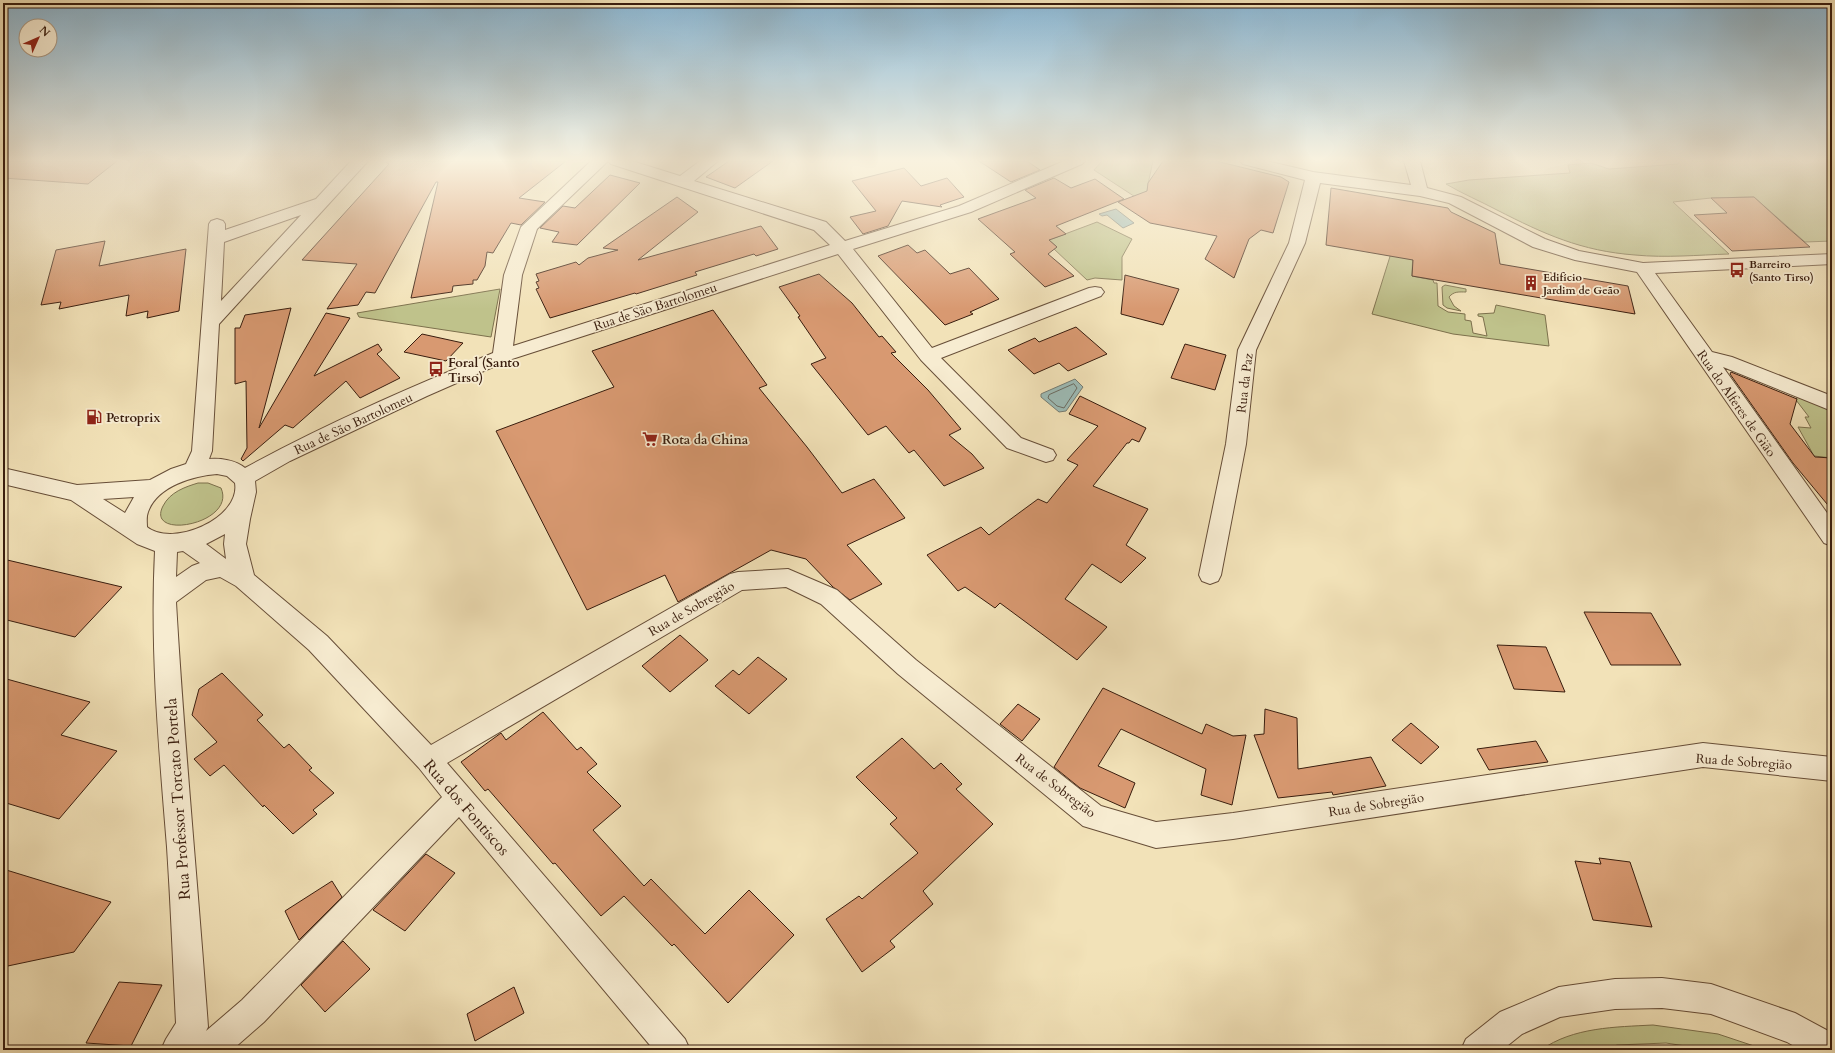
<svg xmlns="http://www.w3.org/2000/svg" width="1835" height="1053" font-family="Cardo,serif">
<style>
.green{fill:#bfc28b;stroke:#7c704c}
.water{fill:#9dbcb7;stroke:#757c73}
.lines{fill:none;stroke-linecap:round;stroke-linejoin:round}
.shore{stroke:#6b6c62;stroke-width:1}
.building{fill:#d89971;stroke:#391d0e}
.minor-casing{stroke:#674e38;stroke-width:2}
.minor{fill:#f7ecd1;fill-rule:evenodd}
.labels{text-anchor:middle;stroke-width:3.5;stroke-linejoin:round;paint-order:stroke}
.far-poi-label{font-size:11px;font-weight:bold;fill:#391d0e;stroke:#f7ecd1;text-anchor:start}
.street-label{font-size:13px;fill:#391d0e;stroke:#f7ecd1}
.poi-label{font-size:13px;font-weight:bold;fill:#391d0e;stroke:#f7ecd1;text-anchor:start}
.near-street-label{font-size:16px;fill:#391d0e;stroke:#f7ecd1}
</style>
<rect width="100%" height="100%" fill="#f2e2b8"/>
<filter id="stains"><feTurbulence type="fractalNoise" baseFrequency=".005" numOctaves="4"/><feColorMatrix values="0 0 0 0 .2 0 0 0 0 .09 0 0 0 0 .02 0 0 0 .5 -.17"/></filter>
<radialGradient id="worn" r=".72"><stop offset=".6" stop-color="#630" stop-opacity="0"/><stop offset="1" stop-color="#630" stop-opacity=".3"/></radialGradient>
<path class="green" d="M 1102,161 L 1153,161 L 1148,184 L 1146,204 L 1094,170 Z
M 1680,161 L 1832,161 L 1832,241 L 1805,242 L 1754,197 L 1711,198 L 1673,202 L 1729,254 C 1698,255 1666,258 1635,255 C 1581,251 1544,234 1497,210 C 1480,201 1463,194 1446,184 L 1469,180 L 1570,173 L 1568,165 L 1591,163 L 1609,169 L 1678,164 Z
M 1097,222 L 1132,239 L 1122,257 L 1122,280 L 1095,278 L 1087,280 L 1054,249 L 1057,247 L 1049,240 Z
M 1413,249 L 1412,276 L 1433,280 L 1434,283 L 1437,283 L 1438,306 L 1448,312 L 1465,314 L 1465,320 L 1471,321 L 1473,333 L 1487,336 L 1483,317 L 1478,316 L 1478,314 L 1494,313 L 1496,305 L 1545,315 L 1549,346 L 1453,334 L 1372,314 L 1392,250 Z
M 1445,285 L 1466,289 L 1466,292 C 1459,292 1454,291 1449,297 L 1454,306 L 1461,311 L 1447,308 L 1443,305 L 1442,287 Z
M 500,289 L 491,337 L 359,317 L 357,313 Z
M 1799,393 L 1832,407 L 1832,458 L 1814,456 L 1798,427 L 1811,428 L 1805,417 L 1809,417 L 1796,400 Z
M 198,483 L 208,483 L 221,488 C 237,524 145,541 163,506 C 170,492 185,487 198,483 Z
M 1653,1025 L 1718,1034 L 1766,1050 L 1711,1050 L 1666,1043 L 1617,1045 L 1603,1050 L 1541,1050 C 1573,1027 1616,1027 1653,1025 Z"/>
<path class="water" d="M 1116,209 L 1134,223 L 1123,228 L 1107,215 L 1102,216 L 1099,214 Z
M 1075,379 L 1083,387 L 1066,411 L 1059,412 L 1041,397 L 1041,394 L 1043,393 Z"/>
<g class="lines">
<path class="shore" d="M 1074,384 L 1077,388 L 1064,408 L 1057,406 L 1048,398 L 1049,395 Z"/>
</g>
<path class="building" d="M 3,161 L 117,161 L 88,184 L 3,178 Z
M 387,161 L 566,161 L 519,198 L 545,202 L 521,225 L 511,223 L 493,253 L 487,252 L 485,266 L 477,280 L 473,280 L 473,284 L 453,286 L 452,292 L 411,298 L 438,182 L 436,182 L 375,293 L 366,292 L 358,305 L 327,309 L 357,264 L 302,260 L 389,164 L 387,163 Z
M 729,161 L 773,161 L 735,188 L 706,177 Z
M 979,161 L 1027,161 L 1040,170 L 1011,182 Z
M 1163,161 L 1216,161 L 1281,177 L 1289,182 L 1273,233 L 1261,230 L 1249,239 L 1234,278 L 1205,259 L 1217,236 L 1150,223 L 1118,202 L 1147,191 L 1148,183 Z
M 904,168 L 921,186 L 947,178 L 964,197 L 940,205 L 942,207 L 902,201 L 888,226 L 863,234 L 850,217 L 876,211 L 852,181 Z
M 610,175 L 640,183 L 577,245 L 552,242 L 559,232 L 540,228 L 563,206 L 575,208 Z
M 1054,178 L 1071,188 L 1095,179 L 1124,199 L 1056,226 L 1066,234 L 1049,240 L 1057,247 L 1048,254 L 1074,276 L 1045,287 L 1010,254 L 1015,252 L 978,219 L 1036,198 L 1025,190 Z
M 1331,188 L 1448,208 L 1451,212 L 1495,233 L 1500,264 L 1628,286 L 1635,314 L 1412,276 L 1413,260 L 1326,245 Z
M 677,197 L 698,212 L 638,260 L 761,226 L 778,249 L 756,256 L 754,254 L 695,272 L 697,275 L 636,294 L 635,293 L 550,318 L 536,289 L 539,288 L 536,282 L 539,281 L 536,274 L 576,262 L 579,265 L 588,258 L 618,250 L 603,248 Z
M 1754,197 L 1787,227 L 1810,247 L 1732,251 L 1694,215 L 1727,213 L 1711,198 Z
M 105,241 L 99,266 L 186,249 L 179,311 L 147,318 L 148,311 L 126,316 L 129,295 L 59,309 L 61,302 L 41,305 L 56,250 Z
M 908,245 L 917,253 L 925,250 L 950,274 L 969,268 L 999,299 L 970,312 L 973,314 L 945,325 L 878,256 Z
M 819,274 L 852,303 L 879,337 L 882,336 L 896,352 L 891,353 L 928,390 L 961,429 L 949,435 L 972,454 L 984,468 L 944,486 L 914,450 L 909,453 L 886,426 L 868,435 L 811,364 L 826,358 L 798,317 L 800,316 L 779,287 Z
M 1125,275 L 1179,289 L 1163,325 L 1121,314 Z
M 291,308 L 259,428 L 326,313 L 350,318 L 314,376 L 378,344 L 382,350 L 377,354 L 400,378 L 360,398 L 346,381 L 293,428 L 285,425 L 243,461 L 241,459 L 247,448 L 246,381 L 235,384 L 235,328 L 240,328 L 245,315 Z
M 713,310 L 767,385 L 759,388 L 807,447 L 842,493 L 874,479 L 905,518 L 847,545 L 882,584 L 850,600 L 833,587 L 806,559 L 771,550 L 678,602 L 665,575 L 587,610 L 496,431 L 614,387 L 592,351 Z
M 1076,327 L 1107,354 L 1068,371 L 1059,363 L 1034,374 L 1008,350 L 1035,338 L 1039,342 Z
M 422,334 L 463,343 L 446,361 L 404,352 Z
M 1185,344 L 1226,355 L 1215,390 L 1171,378 Z
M 1731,372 L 1797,399 L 1790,424 L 1815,457 L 1832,458 L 1832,510 L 1793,463 L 1730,374 Z
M 1080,396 L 1146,428 L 1139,442 L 1132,439 L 1129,443 L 1127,443 L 1093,486 L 1148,509 L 1126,545 L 1146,558 L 1121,583 L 1092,564 L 1065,599 L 1107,627 L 1077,660 L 1000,603 L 995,608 L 965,587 L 958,591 L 927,555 L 981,527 L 989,535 L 1038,499 L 1047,503 L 1078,465 L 1067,460 L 1098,426 L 1069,414 Z
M 3,559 L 122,587 L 75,637 L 3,619 Z
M 1584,612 L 1651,613 L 1681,665 L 1611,665 Z
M 680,635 L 708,660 L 670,692 L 642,666 Z
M 1497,645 L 1546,647 L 1565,692 L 1514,689 Z
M 758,657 L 787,679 L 749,714 L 715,686 L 733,670 L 739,675 Z
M 222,673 L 263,715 L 257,720 L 284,748 L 289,744 L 312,768 L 309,770 L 334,793 L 313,810 L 317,814 L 293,834 L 264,805 L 263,807 L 224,765 L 210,776 L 194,759 L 217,742 L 192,715 L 199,689 Z
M 3,678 L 90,702 L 61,735 L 117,751 L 59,819 L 3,802 Z
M 1103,688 L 1202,734 L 1206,724 L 1233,736 L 1246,735 L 1232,805 L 1201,795 L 1206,769 L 1121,729 L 1098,766 L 1135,783 L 1125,808 L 1080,788 L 1054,767 Z
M 1018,704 L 1040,719 L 1022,741 L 1000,724 Z
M 1265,709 L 1297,718 L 1298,769 L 1371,757 L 1386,786 L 1333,795 L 1332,792 L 1278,798 L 1254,735 L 1264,734 Z
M 543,712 L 577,750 L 581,747 L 597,764 L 587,772 L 621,806 L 593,830 L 644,886 L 651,879 L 705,934 L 749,890 L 794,935 L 728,1003 L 674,944 L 672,946 L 624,896 L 601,916 L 555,863 L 553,864 L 488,789 L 485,791 L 461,762 L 501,733 L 506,740 Z
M 1411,723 L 1439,747 L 1421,764 L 1392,740 Z
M 902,738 L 934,769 L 941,763 L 962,784 L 956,789 L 993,824 L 923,891 L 933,904 L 890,941 L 895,947 L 862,972 L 826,919 L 859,896 L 862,899 L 918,853 L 890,824 L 897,818 L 856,777 Z
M 1536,741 L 1548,762 L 1489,770 L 1477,749 Z
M 426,854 L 455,873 L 405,931 L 373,910 Z
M 1599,858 L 1630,862 L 1652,927 L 1593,920 L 1575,861 L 1601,864 Z
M 3,869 L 111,902 L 74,952 L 3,967 Z
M 332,881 L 342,897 L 299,940 L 285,911 Z
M 343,941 L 370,969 L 325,1012 L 301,985 Z
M 119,982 L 162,985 L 131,1046 L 86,1043 Z
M 514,987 L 524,1013 L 475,1041 L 467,1014 Z"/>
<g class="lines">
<defs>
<path id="minor" d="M 351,161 L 368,161 L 219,324 L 212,451 L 209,459 C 220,458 236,460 245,468 C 325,424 409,388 493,353 L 504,275 L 521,227 L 591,161 L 608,161 L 537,229 L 522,275 L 513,346 L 830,245 L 814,230 L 611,164 L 608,161 L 632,161 L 680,176 L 700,161 L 718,161 L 694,181 L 826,222 L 845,241 L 959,206 L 1064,161 L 1085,161 L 1082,164 L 971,212 L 853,249 L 932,348 L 1089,288 L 1095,287 L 1101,288 L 1104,292 L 1101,296 L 941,358 L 1021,438 L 1053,450 L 1056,455 L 1053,460 L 1046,462 L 1007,448 L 921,360 L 838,254 L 509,360 L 427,396 L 290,461 L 255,481 L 256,492 L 250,519 L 246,544 L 254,575 L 327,636 L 431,745 L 730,574 L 738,572 L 788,569 L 837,590 L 916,660 L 1101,806 L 1156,822 L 1233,813 L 1703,743 L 1832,757 L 1832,781 L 1703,767 L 1233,839 L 1156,848 L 1083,826 L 898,674 L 821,604 L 786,587 L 742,590 L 447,763 L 685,1039 L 690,1050 L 654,1050 L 459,817 L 264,1022 L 232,1050 L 161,1050 L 166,1039 L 176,1023 C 173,965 171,906 167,847 C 159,749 150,650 155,551 L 137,544 L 71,500 L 3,484 L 3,468 L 77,485 L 150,480 L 171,469 L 186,464 L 192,451 L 209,224 L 211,221 L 217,219 L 223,221 L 225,224 L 225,230 L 316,199 ZM 301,215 L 221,301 L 224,242 ZM 217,474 L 227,476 L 235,483 C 241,518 173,548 147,527 C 147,523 146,517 148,512 C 157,486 193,476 217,474 ZM 134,497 L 125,513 L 103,499 ZM 225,534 L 224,544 L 226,559 L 206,544 ZM 183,551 L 200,563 L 192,566 L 176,577 L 177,552 ZM 220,577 L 236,586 L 309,650 L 419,768 L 442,797 L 242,1000 L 206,1031 L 208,1027 C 198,885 184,744 176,602 L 206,580 Z
M 1240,161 L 1267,161 L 1313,172 L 1411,185 L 1404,161 L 1420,161 L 1427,188 L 1461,197 L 1545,239 L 1579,251 L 1643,263 L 1832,254 L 1832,264 L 1655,273 L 1712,352 L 1732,357 L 1832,396 L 1832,411 L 1723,367 L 1832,520 L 1832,546 L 1824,543 L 1637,272 L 1575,260 L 1533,247 L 1449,203 L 1420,196 L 1320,183 L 1305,243 L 1256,350 L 1246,444 L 1221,575 L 1218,581 L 1210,584 L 1202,581 L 1199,575 L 1226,444 L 1238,350 L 1289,243 L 1305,180 L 1243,164 Z
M 1662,978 L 1711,984 L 1795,1013 L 1832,1033 L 1832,1050 L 1801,1050 L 1787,1042 L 1711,1014 L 1662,1008 L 1615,1009 L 1560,1017 L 1522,1034 L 1502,1050 L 1461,1050 L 1466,1039 L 1500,1012 L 1559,987 L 1615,979 Z"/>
</defs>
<use href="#minor" class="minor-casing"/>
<use href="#minor" class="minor"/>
</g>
<linearGradient id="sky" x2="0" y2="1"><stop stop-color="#8ab7d4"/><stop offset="0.52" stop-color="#f9f2df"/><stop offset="1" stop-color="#f9f2df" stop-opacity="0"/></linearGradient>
<rect width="1835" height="309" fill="url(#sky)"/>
<defs>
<symbol id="bus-bare" viewBox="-9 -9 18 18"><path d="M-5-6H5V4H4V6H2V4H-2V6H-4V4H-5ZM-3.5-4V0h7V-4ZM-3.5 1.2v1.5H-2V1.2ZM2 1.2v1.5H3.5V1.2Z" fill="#8f2418" stroke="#f7ecd1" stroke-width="2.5" paint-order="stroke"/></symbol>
<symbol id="building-bare" viewBox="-9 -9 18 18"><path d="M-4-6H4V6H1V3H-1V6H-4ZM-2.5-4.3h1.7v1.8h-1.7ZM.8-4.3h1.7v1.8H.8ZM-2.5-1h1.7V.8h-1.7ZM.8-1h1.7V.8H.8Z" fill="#8f2418" stroke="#f7ecd1" stroke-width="2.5" paint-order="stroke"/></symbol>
<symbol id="fuel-bare" viewBox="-9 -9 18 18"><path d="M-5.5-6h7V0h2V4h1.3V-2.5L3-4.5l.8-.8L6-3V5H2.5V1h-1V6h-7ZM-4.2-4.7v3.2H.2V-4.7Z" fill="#8f2418" stroke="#f7ecd1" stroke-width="2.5" paint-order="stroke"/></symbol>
<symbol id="supermarket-bare" viewBox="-9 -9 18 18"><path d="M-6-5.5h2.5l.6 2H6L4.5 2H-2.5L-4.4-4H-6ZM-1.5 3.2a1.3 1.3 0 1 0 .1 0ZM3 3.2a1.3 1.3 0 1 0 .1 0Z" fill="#8f2418" stroke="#f7ecd1" stroke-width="2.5" paint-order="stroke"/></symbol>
</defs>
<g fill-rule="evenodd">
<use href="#bus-bare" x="1726" y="259" width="22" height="22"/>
<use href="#building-bare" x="1520" y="272" width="22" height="22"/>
<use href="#bus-bare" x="425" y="358" width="22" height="22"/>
<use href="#fuel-bare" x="83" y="406" width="22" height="22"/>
<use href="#supermarket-bare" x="639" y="428" width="22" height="22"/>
</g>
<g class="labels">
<g class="far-poi-label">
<text x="1749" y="268">Barreiro<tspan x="1749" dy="13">(Santo Tirso)</tspan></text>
<text x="1543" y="281">Edifício<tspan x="1543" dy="13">Jardim de Geão</tspan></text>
</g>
<g class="street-label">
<text transform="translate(655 306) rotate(-18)" y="5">Rua de São Bartolomeu</text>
<text transform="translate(1244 383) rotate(-83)" y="5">Rua da Paz</text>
<text transform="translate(1737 403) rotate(55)" y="5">Rua do Alferes de Gião</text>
<text transform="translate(353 423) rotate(-25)" y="5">Rua de São Bartolomeu</text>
<text transform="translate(691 608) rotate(-30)" y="5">Rua de Sobregião</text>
<text transform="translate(1744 761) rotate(4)" y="5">Rua de Sobregião</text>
<text transform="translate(1056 785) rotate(37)" y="5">Rua de Sobregião</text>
<text transform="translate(1376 804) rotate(-9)" y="5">Rua de Sobregião</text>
</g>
<g class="poi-label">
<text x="448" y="367">Foral (Santo<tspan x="448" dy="15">Tirso)</tspan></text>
<text x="106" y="422">Petroprix</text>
<text x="662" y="444">Rota da China</text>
</g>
<g class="near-street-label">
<text transform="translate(177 799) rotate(-94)" y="6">Rua Professor Torcato Portela</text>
<text transform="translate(467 807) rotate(49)" y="6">Rua dos Fontiscos</text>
</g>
</g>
<rect width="1835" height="1053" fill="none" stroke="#f2e2b8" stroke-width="16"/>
<rect x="4" y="4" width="1827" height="1045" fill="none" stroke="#391d0e" stroke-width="2"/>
<rect x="8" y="8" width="1819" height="1037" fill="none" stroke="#391d0e"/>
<g transform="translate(38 38) rotate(45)"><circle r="19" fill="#f7ecd1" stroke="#ab9983"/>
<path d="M0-3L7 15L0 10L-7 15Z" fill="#8f2418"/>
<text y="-6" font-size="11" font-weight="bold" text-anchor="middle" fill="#391d0e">N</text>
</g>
<rect width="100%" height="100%" filter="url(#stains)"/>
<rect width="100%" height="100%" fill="url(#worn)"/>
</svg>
